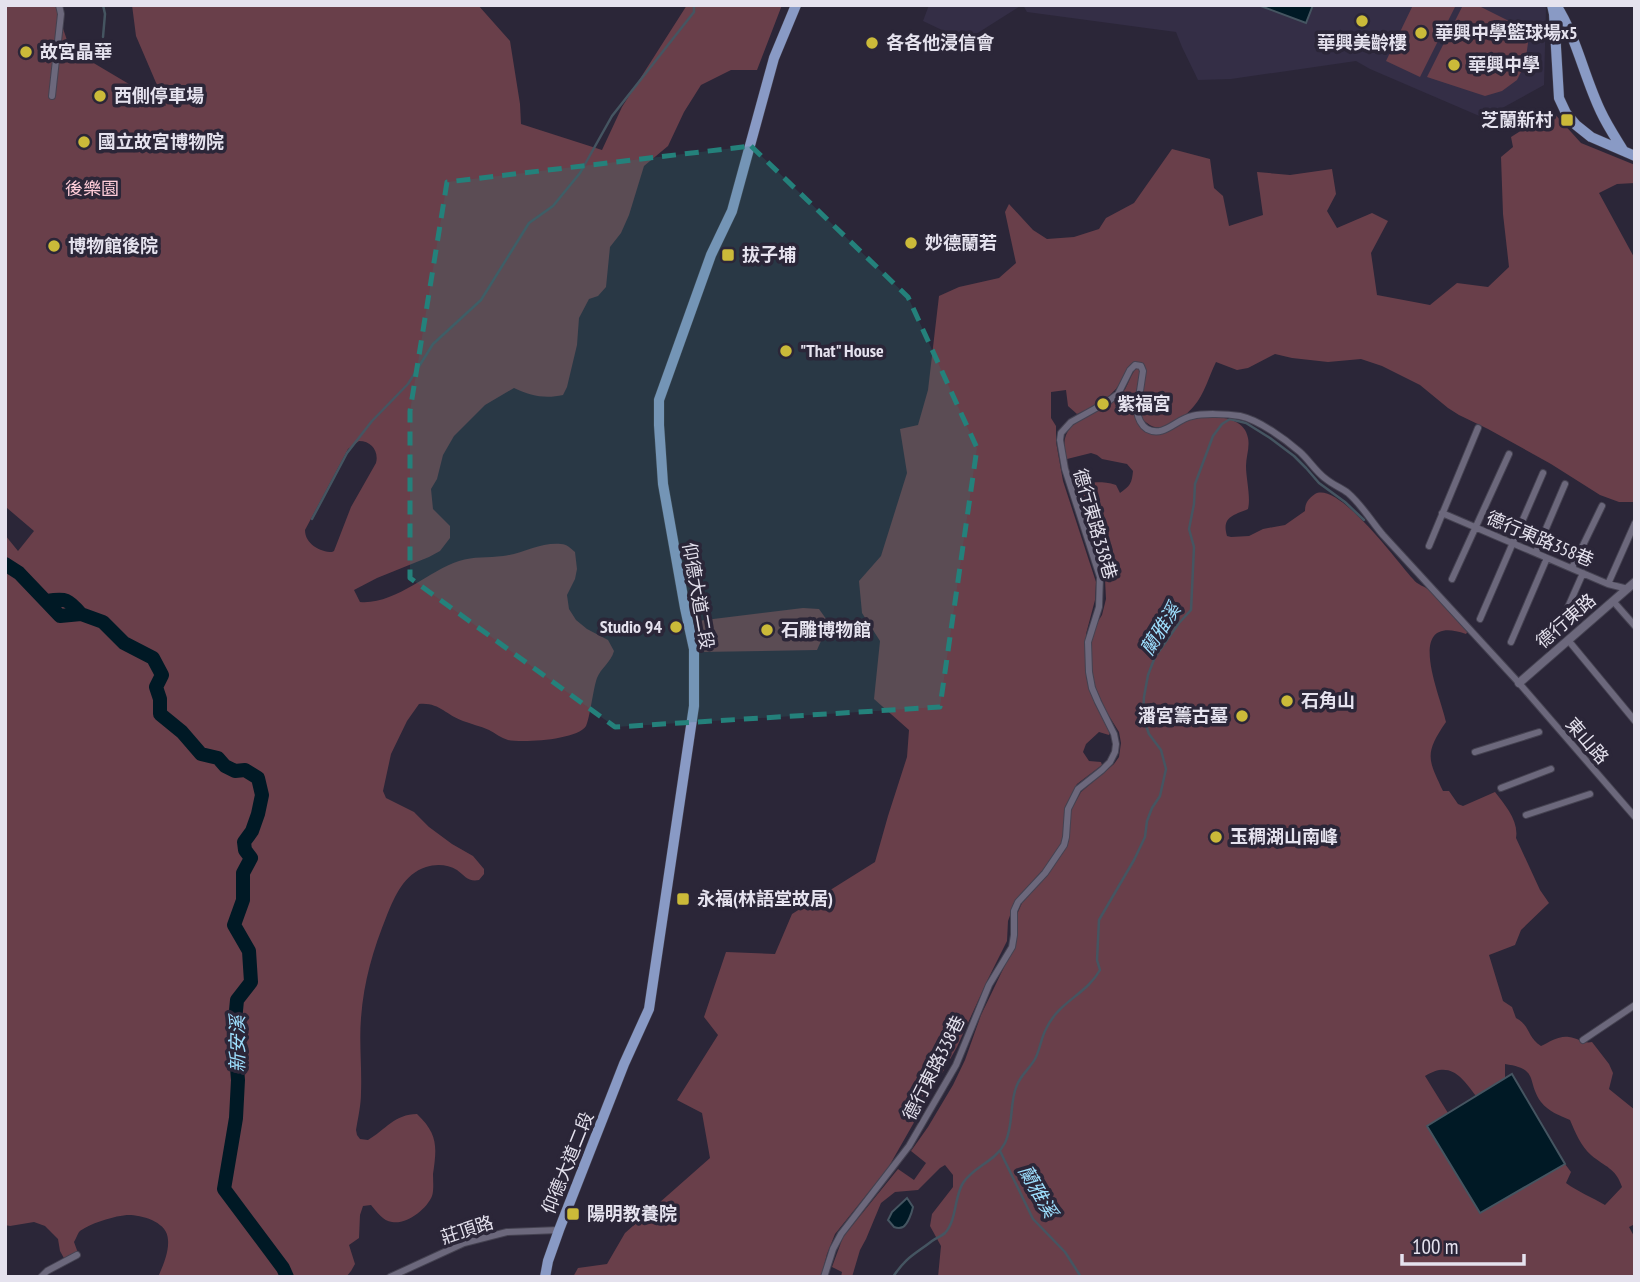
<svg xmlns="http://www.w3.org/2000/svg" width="1640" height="1282" font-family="'PT Sans Narrow','Noto Sans TC',sans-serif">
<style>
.built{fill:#342e46}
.green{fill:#693f4a;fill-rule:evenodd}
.water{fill:#001925;stroke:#455561;stroke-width:2}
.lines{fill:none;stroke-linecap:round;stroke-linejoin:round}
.stream{stroke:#455561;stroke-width:2.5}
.river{stroke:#001925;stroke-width:14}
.minor-casing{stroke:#454251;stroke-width:8}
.tertiary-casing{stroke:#454251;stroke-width:10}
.primary-casing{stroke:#454251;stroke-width:11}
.minor{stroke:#6c687c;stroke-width:6}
.tertiary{stroke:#6c687c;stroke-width:8}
.primary{stroke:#899ac5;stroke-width:10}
.marked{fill:#24817b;fill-opacity:0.2;stroke:#24817b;stroke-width:5;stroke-dasharray:14 9;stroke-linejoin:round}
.poi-dot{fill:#cbba39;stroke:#2b2638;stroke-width:2.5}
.labels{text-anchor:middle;stroke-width:7;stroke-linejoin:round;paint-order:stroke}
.poi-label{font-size:18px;font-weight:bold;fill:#e5e2ee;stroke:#2b2638;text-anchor:start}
.park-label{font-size:18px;fill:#ffcdd9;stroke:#2b2638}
.street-label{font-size:18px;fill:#e5e2ee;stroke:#2b2638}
.water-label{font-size:19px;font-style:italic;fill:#9ddefd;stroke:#2b2638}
</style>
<rect width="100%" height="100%" fill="#2b2638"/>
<path class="built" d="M 929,5 L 1022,5 L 965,41 L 923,21 Z
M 1023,5 L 1544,5 L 1546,8 L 1544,85 L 1484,118 L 1370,69 L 1356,61 L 1231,79 L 1198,80 L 1182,47 L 1176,32 L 1027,12 Z"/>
<path class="green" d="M 5,5 L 55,5 L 70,49 L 166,106 L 136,36 L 132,5 L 478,5 L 510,41 L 520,104 L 521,124 L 602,150 L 622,107 L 687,5 L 782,5 L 757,70 L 731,70 L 701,85 L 684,112 L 668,146 L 644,166 L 629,215 L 621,233 L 610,247 L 606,287 L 598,296 L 589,299 L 579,318 L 577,345 L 567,387 L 563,395 C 545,399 531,396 514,388 L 485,405 L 454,436 L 443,455 L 437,479 L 431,489 L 433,509 L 450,526 L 450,538 L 440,551 L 429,557 L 377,578 L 354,590 L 360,602 C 395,605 428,571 459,561 C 474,556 488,558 503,556 C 522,554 541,542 561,544 C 567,544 570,548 575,552 L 577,569 L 575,579 L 567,595 L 569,609 L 576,620 L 587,629 L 608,640 L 614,651 C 611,662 601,668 597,678 C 593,689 590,718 586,726 C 577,740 523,743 508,740 C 501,738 495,733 489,730 C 480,726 471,724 463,721 C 446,715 439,702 419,704 L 407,721 L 391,754 L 383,791 L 386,798 L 414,812 L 429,827 L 452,844 L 473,856 L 484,869 L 484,874 L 479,880 C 468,882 465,876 457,870 C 448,864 435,864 426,867 C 404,874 395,896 387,915 C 373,950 364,980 361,1018 C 359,1043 362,1068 361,1093 C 361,1105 358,1118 356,1130 L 357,1135 L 360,1139 L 368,1140 C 385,1130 395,1114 417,1114 C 438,1134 437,1147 433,1174 C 433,1181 434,1190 432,1196 C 427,1209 406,1225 392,1222 C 383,1221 377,1212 371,1205 L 363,1206 L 360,1215 L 359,1238 L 349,1245 L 355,1264 L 351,1271 L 346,1277 L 158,1277 C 163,1266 169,1252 168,1240 C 168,1223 145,1216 131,1215 C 119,1214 87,1224 79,1232 C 77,1235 76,1239 74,1242 L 78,1253 L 65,1260 L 60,1251 L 58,1239 L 45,1226 L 34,1222 L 10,1226 L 5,1225 L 5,535 L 18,551 L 34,531 L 7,508 L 5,509 ZM 359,441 C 372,441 379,452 376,463 L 351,507 L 334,551 L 332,552 C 320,552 305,544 305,530 L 348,449 Z
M 1413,5 L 1456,5 L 1420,77 L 1386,61 Z
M 1463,5 L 1477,5 L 1525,29 L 1528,43 L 1525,64 L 1517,80 L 1502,91 L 1485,96 L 1427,77 Z
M 1552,111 L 1581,143 L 1635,165 L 1635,183 L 1617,184 L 1599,193 L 1635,259 L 1635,502 L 1619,502 L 1600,495 L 1551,464 L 1488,429 L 1459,415 L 1448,408 L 1420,385 L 1382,366 L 1361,359 L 1328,362 L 1292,358 L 1275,354 L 1248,368 L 1237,370 L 1216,362 C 1209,376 1204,395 1194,406 C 1184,418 1162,436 1147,423 C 1142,420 1141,415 1140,409 C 1139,397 1143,383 1145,371 L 1135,362 C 1126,368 1125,377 1119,385 C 1109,399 1093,407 1077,414 L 1068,406 L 1066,390 L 1051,392 L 1051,418 L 1056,426 L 1056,442 L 1063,481 L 1096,582 L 1095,600 L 1086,634 L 1086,677 L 1095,704 L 1110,732 L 1109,735 L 1099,732 L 1086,744 L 1083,752 L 1089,761 L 1101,762 L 1102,765 L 1077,784 L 1065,807 L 1063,836 L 1061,845 L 1043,870 L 1016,899 L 1008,921 L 1007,941 L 988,979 L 957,1047 L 888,1168 L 835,1234 L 827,1254 L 821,1277 L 573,1277 L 578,1268 L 607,1264 L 625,1233 L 710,1158 L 702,1113 L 677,1100 L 718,1035 L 704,1017 L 726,952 L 775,954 L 792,914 L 875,862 L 888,816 L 907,757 L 909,730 L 874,699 L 880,641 L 862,613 L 859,581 L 881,556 L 907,473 L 900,429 L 918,425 L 928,390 L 939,296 L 959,287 L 999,278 L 1016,263 L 1005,212 L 1009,204 L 1033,230 L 1047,239 L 1074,237 L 1099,229 L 1106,218 L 1134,203 L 1172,149 L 1210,159 L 1214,188 L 1223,196 L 1229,226 L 1263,215 L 1257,172 L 1290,175 L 1332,169 L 1336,194 L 1327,211 L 1337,228 L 1372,213 L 1388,221 L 1371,253 L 1377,295 L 1430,305 L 1457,283 L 1488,287 L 1509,267 L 1503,214 L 1501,157 L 1513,147 L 1511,137 Z
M 1137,367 L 1141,370 C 1137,394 1124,420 1151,433 C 1163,429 1175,423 1187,420 C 1206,415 1244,413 1248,438 C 1250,447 1246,457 1246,466 C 1246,479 1251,497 1248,509 C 1235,515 1221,516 1227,536 L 1231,537 L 1249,536 L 1263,529 L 1285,525 L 1305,511 C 1305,503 1308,499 1315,494 C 1339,481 1398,563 1413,579 C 1417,585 1425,586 1430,591 C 1443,603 1455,618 1468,631 L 1466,634 C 1402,612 1441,696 1446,722 C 1424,754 1428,759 1443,791 L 1449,791 L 1458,804 L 1463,806 L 1495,792 C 1505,805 1519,821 1516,838 L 1540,890 L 1549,903 L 1521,930 L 1515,945 L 1489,955 L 1503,1001 L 1512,1007 L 1516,1018 C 1530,1025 1527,1037 1541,1046 C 1549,1042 1560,1035 1569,1037 C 1578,1038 1583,1044 1592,1042 L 1609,1064 L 1613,1073 L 1609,1089 L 1635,1110 L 1635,1224 L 1629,1227 L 1635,1238 L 1635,1277 L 938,1277 L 941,1246 L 930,1226 L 932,1214 L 953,1187 L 953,1175 L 945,1165 L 940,1168 L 918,1190 L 895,1192 L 881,1203 L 866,1239 L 860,1250 L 852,1277 L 841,1277 L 842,1272 L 832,1267 L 843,1237 L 898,1169 L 914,1180 L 926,1163 L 911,1151 L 928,1127 L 953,1085 L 965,1060 L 981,1015 L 1006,963 L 1014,948 L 1017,934 L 1018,912 L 1022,903 L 1046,875 L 1067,845 L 1070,830 L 1070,812 L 1081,792 L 1114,764 L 1119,757 L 1121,743 L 1119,732 L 1106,711 L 1094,684 L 1092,671 L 1092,636 L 1097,623 L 1102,615 L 1106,599 L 1105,579 L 1075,487 L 1075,482 C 1091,484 1100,480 1116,485 L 1120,493 C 1130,486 1132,483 1133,471 L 1127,464 L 1102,459 L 1097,455 L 1091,453 L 1067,459 C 1053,416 1099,419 1121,395 C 1128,387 1130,375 1137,367 ZM 1505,1064 C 1540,1069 1526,1081 1541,1102 C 1549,1112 1559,1115 1570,1120 C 1575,1132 1581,1146 1591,1155 C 1605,1167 1616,1168 1622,1187 L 1605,1205 C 1592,1197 1578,1192 1566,1183 L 1571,1172 L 1565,1164 L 1480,1213 L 1427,1126 L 1448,1113 L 1425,1076 C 1450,1060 1462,1077 1476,1096 L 1505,1078 Z
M 803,608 L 819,609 L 829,623 L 817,650 L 699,652 L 697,621 Z"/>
<path class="water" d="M 1258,5 L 1313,5 L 1306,23 Z
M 1512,1074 L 1565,1164 L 1480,1213 L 1427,1126 Z
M 907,1198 L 913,1207 C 912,1212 908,1224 903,1227 C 901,1228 897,1228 894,1227 L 888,1220 L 892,1212 Z"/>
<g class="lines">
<path class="stream" d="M 103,37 L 105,14 L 103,5
M 312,519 L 347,453 L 372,421 L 408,384 L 433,344 L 481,300 L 529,223 L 553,206 L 580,173 L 612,116 L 694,12 L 694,5
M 1000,1151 L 1033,1219 L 1065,1252 L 1081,1277
M 893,1277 C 906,1257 914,1255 932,1241 C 936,1238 942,1236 945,1233 C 957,1220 954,1197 963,1183 C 974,1166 995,1162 1005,1143 C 1014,1125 1009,1103 1017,1085 C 1021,1075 1030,1068 1035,1059 C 1040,1050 1041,1038 1046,1029 C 1059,1001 1086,995 1100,970 L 1097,960 L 1099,920 L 1134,860 L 1145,837 L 1147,821 L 1152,808 L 1160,796 L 1166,769 L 1161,750 L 1149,734 L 1143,717 L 1144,697 L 1148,675 L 1155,657 L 1179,623 L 1191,610 L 1194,547 L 1189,529 L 1194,504 L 1195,484 L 1213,436 L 1222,424 L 1230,419 L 1246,423 L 1270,438 L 1294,456 L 1306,468 L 1319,483 L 1345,502 L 1364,520"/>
<path class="river" d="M 5,564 L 19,573 L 60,616 L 81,614 L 103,622 L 124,643 L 153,658 L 162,675 L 156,687 L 160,699 L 160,714 L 182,732 L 201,754 L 218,758 L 225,766 L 235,771 L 245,770 L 258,778 L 262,795 L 258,814 L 252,831 L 244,842 L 245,850 L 251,858 L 243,873 L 243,900 L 234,925 L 249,951 L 251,982 L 237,1000 L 234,1032 L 238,1080 L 236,1118 L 224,1189 L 283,1268 L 287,1277
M 47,601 C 66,598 68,599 81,614"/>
<defs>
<path id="minor" d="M 52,96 L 61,14 L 59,5
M 1442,513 L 1608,584 L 1628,589
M 1429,546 L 1478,428
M 1536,552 L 1565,484
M 1572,568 L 1602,506
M 1452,579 L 1509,454
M 1608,584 L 1635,523
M 1613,601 L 1635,626
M 1564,616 L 1583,573
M 1480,619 L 1543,473
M 1568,640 L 1635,721
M 1511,642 L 1547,558
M 1475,752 L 1539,732
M 1501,788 L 1551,769
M 1526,815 L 1590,794
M 1583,1040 L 1635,1005
M 41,1277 L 47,1271 L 77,1255
M 390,1277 L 464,1243 L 507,1232 L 559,1230
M 824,1277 L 833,1249 L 841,1234 L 909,1146 L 956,1065 L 989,985 L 1012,947 L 1014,935 L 1014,911 L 1018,902 L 1045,873 L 1064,845 L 1066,837 L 1068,809 L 1078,789 L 1102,770 L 1110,762 L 1115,752 L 1116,744 L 1114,734 L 1098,702 L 1092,688 L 1089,672 L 1088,642 L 1099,607 L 1100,577 L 1065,469 L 1060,440 L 1061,433 L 1071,422 L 1107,402 L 1118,394 L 1130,370 L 1135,365 L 1141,366 L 1143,371 L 1137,411 C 1138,418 1141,425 1147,429 C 1164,438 1176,419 1192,416 C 1204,413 1227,414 1240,416 C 1259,420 1285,439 1300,452 C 1309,460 1316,472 1326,479 C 1333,485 1342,488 1348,493 C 1362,505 1371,521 1383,535 L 1519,683 L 1635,817"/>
<path id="tertiary" d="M 1519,683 L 1635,582"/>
<path id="primary" d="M 1552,5 L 1554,14 L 1559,98 L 1566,113 L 1576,125 L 1591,137 L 1635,156
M 1556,5 C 1577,38 1584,77 1601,112 C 1607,125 1615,137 1623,150
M 545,1277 L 548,1261 L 559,1230 L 624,1064 L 649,1009 L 694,706 L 694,649 L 685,608 L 663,484 L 659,425 L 659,400 L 711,255 L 732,211 L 774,58 L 796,5"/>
</defs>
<use href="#minor" class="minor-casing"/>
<use href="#tertiary" class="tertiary-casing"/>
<use href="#primary" class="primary-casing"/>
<use href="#minor" class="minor"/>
<use href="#tertiary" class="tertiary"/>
<use href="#primary" class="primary"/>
</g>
<path class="marked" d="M 751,146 L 908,297 L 977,448 L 940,707 L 615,727 L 410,578 L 410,411 L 447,182 Z"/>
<g class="poi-dot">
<circle cx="1362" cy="21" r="7"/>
<circle cx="1421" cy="33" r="7"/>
<circle cx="872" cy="43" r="7"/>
<circle cx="26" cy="52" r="7"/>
<circle cx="1454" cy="65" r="7"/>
<circle cx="100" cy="96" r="7"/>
<rect x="1560" y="113" width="14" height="14" rx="3.5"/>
<circle cx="84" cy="142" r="7"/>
<circle cx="911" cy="243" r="7"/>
<circle cx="54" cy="246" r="7"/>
<rect x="721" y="248" width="14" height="14" rx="3.5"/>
<circle cx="786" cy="351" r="7"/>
<circle cx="1103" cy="404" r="7"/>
<circle cx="676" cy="627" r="7"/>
<circle cx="767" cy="630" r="7"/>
<circle cx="1287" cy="701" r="7"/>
<circle cx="1242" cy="716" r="7"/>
<circle cx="1216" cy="837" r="7"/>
<rect x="676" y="892" width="14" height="14" rx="3.5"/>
<rect x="566" y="1207" width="14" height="14" rx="3.5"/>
</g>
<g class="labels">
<g class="poi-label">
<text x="1435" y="39">華興中學籃球場x5</text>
<text x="886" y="49">各各他浸信會</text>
<text x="1362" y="49" text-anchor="middle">華興美齡樓</text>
<text x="40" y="58">故宮晶華</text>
<text x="1468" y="71">華興中學</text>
<text x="114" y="102">西側停車場</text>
<text x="1553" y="126" text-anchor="end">芝蘭新村</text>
<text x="98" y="148">國立故宮博物院</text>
<text x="925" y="249">妙德蘭若</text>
<text x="68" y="252">博物館後院</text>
<text x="742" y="261">拔子埔</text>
<text x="800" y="357">"That" House</text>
<text x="1117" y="410">紫福宮</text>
<text x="662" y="633" text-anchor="end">Studio 94</text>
<text x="781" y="636">石雕博物館</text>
<text x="1301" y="707">石角山</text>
<text x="1228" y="722" text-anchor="end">潘宮籌古墓</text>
<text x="1230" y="843">玉稠湖山南峰</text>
<text x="697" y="905">永福(林語堂故居)</text>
<text x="587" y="1220">陽明教養院</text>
</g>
<g class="park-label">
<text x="92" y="195">後樂園</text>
</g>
<g class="street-label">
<text transform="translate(1095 524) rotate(74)" y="6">德行東路338巷</text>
<text transform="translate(1540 539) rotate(23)" y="6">德行東路358巷</text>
<text transform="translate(698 596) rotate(80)" y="6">仰德大道二段</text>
<text transform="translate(1566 621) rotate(-41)" y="6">德行東路</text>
<text transform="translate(1587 741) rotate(49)" y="6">東山路</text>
<text transform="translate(934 1068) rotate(-63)" y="6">德行東路338巷</text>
<text transform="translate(568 1163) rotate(-68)" y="6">仰德大道二段</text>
<text transform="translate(467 1230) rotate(-18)" y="6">莊頂路</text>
</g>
<g class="water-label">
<text transform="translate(1160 629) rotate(-58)" y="7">蘭雅溪</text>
<text transform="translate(237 1044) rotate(-90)" y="7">新安溪</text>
<text transform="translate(1038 1191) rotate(60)" y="7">蘭雅溪</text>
</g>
</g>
<rect width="1640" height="1282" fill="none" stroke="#e5e2ee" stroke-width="14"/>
<path d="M1402 1254v10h122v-10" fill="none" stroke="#e5e2ee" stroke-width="3.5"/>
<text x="1412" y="1254" font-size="21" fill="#e5e2ee" stroke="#2b2638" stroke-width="5" paint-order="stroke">100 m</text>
</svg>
